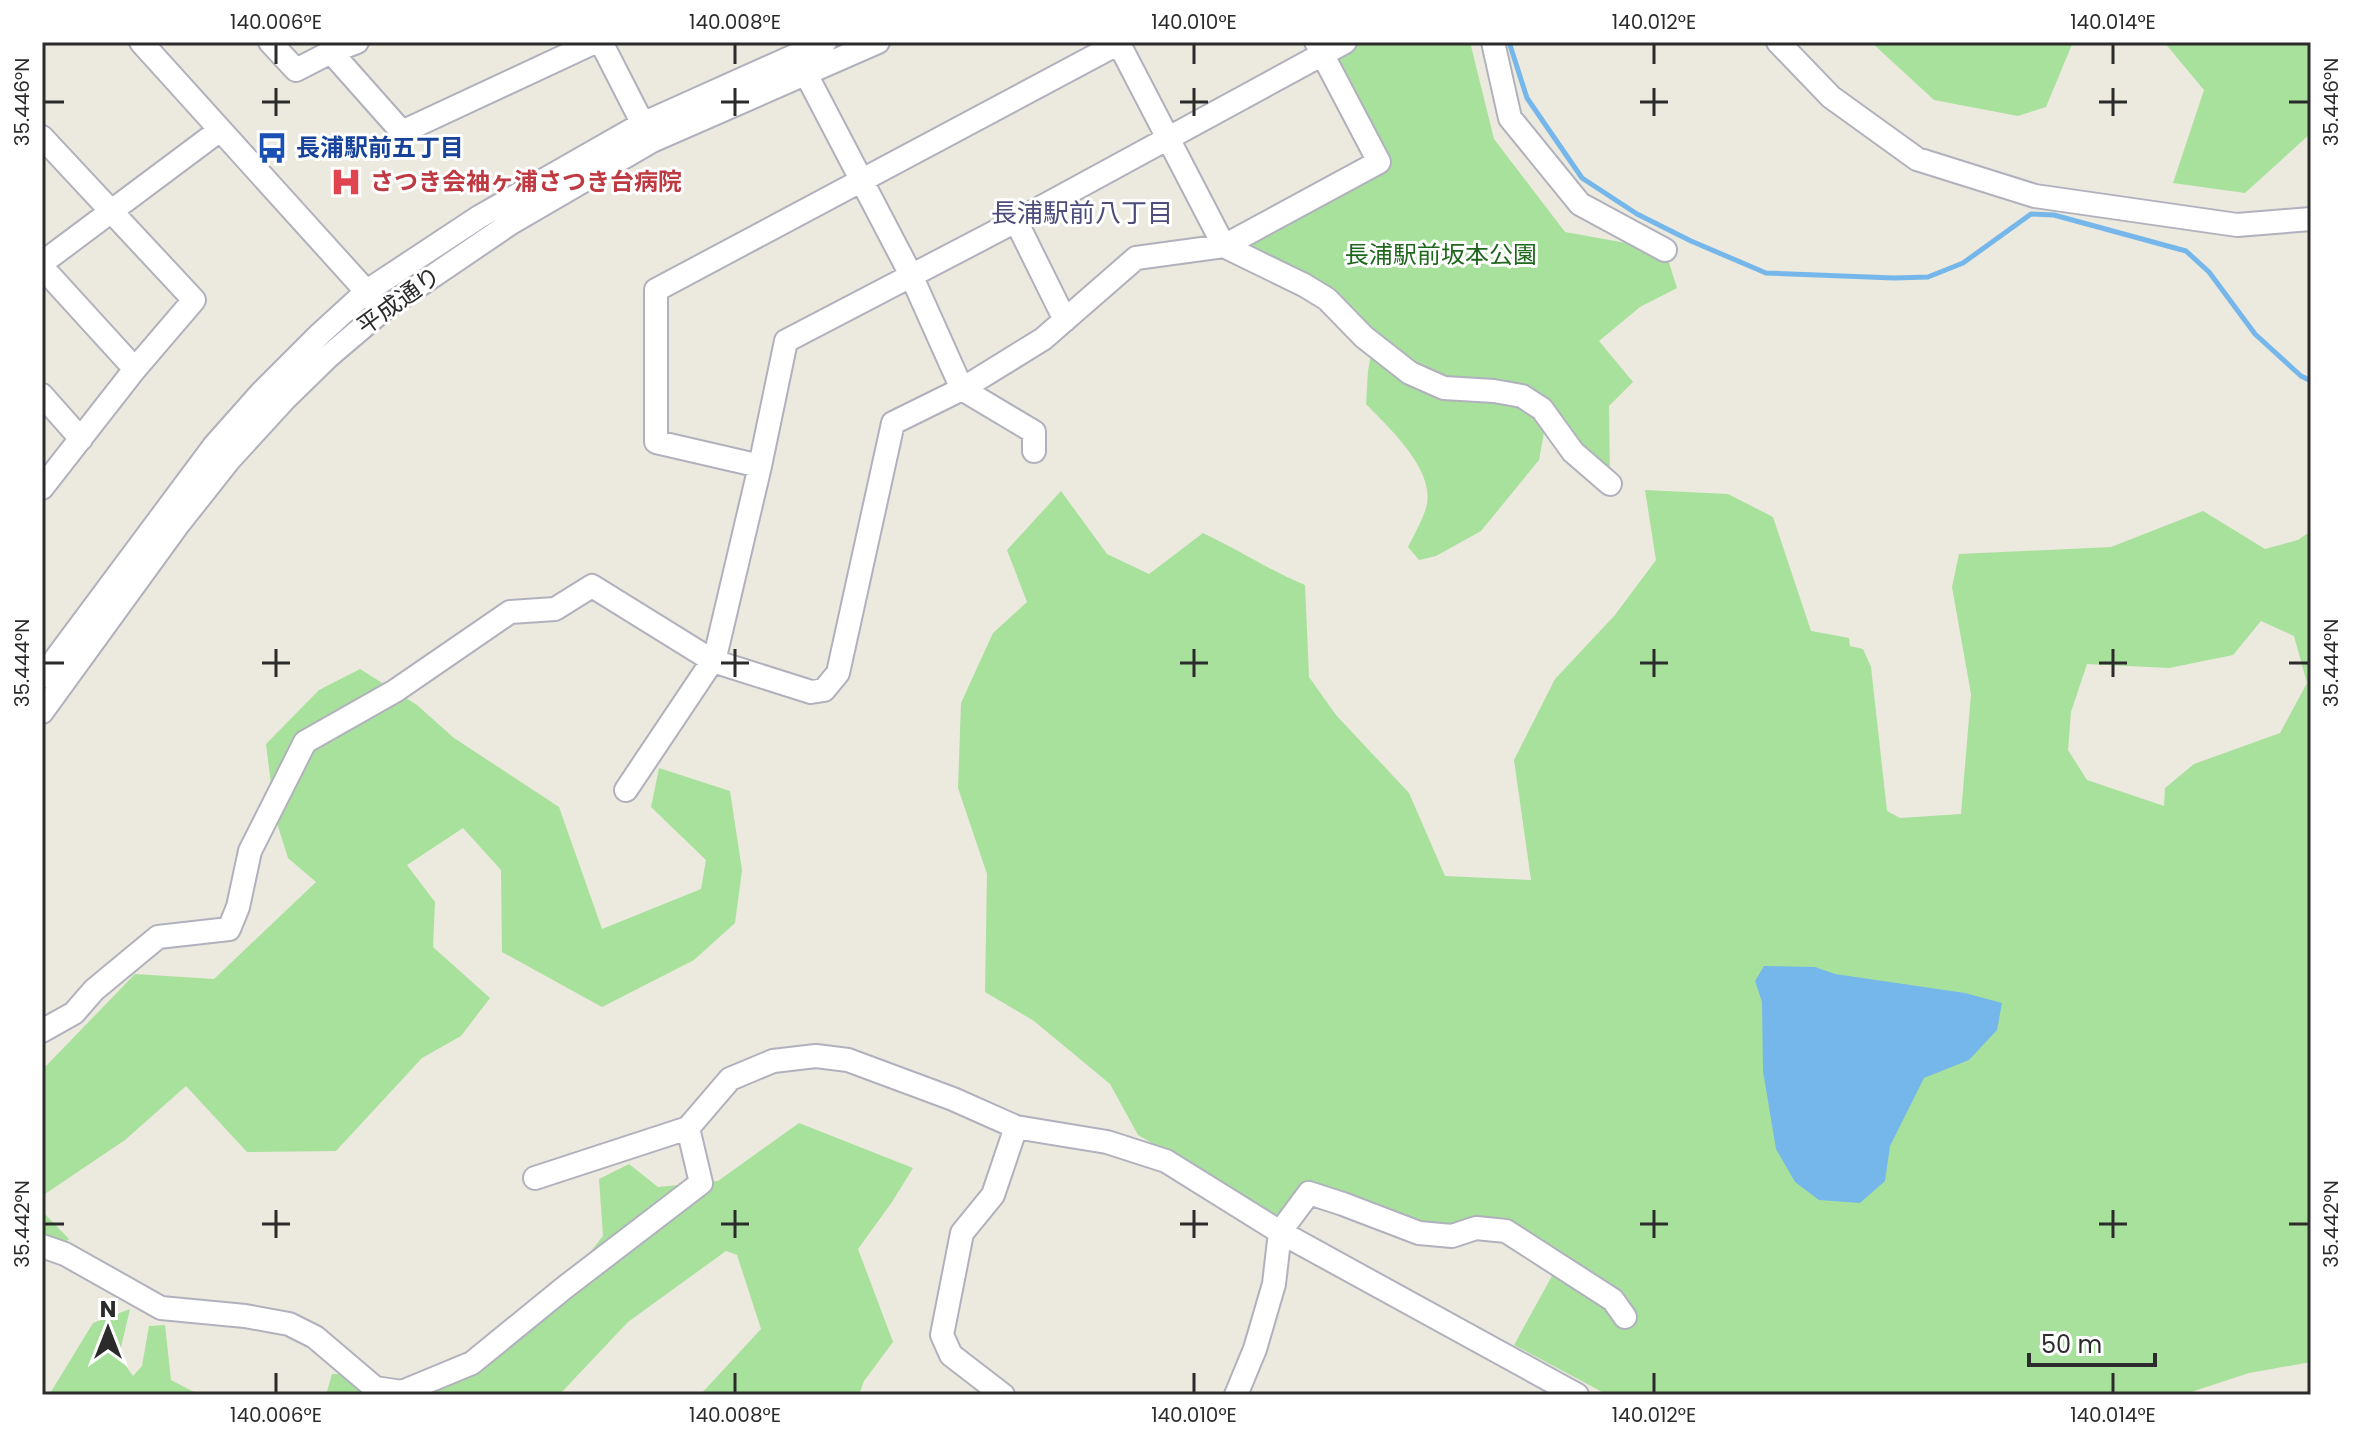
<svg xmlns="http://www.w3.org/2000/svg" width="2353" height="1437" font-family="Poppins,'Noto Sans JP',sans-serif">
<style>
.green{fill:#a8e19c;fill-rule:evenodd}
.water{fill:#75b7eb}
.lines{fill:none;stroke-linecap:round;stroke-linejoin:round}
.stream{stroke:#75b7eb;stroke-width:5}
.minor-casing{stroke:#b1b1be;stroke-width:26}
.minor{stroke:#fff;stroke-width:22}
.ticks{fill:none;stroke:#2b2b2b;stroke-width:3}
.labels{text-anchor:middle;stroke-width:6;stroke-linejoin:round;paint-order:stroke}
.transit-label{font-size:24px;font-weight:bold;fill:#164399;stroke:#fff;text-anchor:start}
.health-label{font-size:24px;font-weight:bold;fill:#be3a42;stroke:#fff;text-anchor:start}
.park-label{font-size:24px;fill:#1f671d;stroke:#fff}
.street-label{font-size:24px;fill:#2b2b2b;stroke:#fff}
.neighbourhood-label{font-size:26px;fill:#4d4d7b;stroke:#fff}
.neatline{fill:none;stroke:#2b2b2b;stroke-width:3}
.ticks-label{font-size:20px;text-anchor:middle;fill:#2b2b2b}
</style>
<rect width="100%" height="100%" fill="#ece9de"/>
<path class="green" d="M 1345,42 L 1470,42 L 1494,139 L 1565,232 L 1665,250 L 1677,288 L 1640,307 L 1599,341 L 1633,382 L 1609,406 L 1610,484 L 1547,416 L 1539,460 L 1481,531 L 1436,556 L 1419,560 L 1408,547 C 1414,535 1422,521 1426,508 C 1437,471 1389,428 1366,404 L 1368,371 L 1373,344 L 1326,299 L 1224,246 L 1378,162 L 1322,54 Z
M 1871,42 L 2073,42 L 2046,107 L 2018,116 L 1934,100 Z
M 2164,42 L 2311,42 L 2311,133 L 2245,193 L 2173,183 L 2204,90 Z
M 1645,490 L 1728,494 L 1773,517 L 1811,631 L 1849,638 L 1850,646 L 1863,649 L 1871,667 L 1887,811 L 1900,818 L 1961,814 L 1971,694 L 1952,587 L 1959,554 L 2111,547 L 2203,511 L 2265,549 L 2298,540 L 2311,531 L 2311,1362 L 2249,1373 L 2182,1395 L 1608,1395 L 1514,1345 L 1563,1256 L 1448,1228 L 1433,1222 L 1420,1224 L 1310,1187 L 1284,1220 L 1138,1135 L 1110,1084 L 1034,1021 L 985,992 L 987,874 L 958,788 L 961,703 L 993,633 L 1027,602 L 1007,550 L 1061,491 L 1107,554 L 1149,574 L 1203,533 C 1239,550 1269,570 1305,585 L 1309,677 L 1336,715 L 1409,793 L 1445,876 L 1531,880 L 1514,760 L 1555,679 L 1615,615 L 1656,560 ZM 2261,621 L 2294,636 L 2307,683 L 2280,733 L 2194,764 L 2165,788 L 2164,806 L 2087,780 L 2068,750 L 2071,712 L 2087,664 L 2169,668 L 2233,655 Z
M 360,669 L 417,705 L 454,738 L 559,807 L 602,929 L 701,889 L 706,860 L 651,807 L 659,768 L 730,791 L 742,870 L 735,923 L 694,960 L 602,1007 L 502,952 L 501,870 L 463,828 L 407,865 L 435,902 L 433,947 L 490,998 L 461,1036 L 422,1058 L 336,1151 L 247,1152 L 186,1086 L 125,1140 L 42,1196 L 42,1065 L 46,1066 L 135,974 L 214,979 L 316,882 L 288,858 L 275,817 L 266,744 L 319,690 Z
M 799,1123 L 913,1168 L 892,1202 L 858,1249 L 893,1342 L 864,1381 L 859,1395 L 700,1395 L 761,1329 L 737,1255 L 726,1251 L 628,1322 L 559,1395 L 416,1395 L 538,1319 L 603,1236 L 599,1179 L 629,1164 L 658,1187 L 718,1181 Z
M 42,1211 L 69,1239 L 42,1264 Z
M 130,1309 L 119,1356 L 133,1376 L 142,1366 L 149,1326 L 165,1325 L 171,1380 L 192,1391 L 208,1395 L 49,1395 L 93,1323 Z
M 332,1374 L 350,1374 L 362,1393 L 411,1395 L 326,1395 Z"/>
<path class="water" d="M 1764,966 L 1815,967 L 1835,974 L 1965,993 L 2002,1003 L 1997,1030 L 1969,1060 L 1924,1078 L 1890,1146 L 1885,1181 L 1860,1203 L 1819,1200 L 1795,1182 L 1776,1149 L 1763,1071 L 1762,1002 L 1755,981 Z"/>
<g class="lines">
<path class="stream" d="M 1509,42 L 1527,98 L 1582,178 L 1637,214 L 1691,241 L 1766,273 L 1894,278 L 1928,277 L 1963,263 L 2031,214 L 2054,215 L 2186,251 L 2209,272 L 2255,334 L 2301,376 L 2311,381"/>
<defs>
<path id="minor" d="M 141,42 L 376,302
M 270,42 L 296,70 L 331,52 L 357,42
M 601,42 L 649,136
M 1118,42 L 1224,246 L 1304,285 L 1327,299 L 1364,337 L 1410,373 L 1444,388 L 1494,391 L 1522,396 L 1542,409 L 1573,452 L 1610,484
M 1493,42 L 1510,118 L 1580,204 L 1665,250
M 1778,42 L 1831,97 L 1917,159 L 2035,196 L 2237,225 L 2311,219
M 331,52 L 402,132 L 595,42
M 806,74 L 911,275 L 962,389 L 1034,432 L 1034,451
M 42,137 L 194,300 L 135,369 L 42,488
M 1016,221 L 1065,320
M 42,263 L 220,130
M 42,267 L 135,369
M 42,395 L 81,439
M 760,466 L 656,442 L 656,290 L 1121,42
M 42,677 L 214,446 L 261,393 L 320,334 L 367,291 L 479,217 L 642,124 L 825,42
M 42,712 L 177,526 L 230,459 L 284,400 L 329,356 L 383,310 L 511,223 L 652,141 L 878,42
M 626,790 L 715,657 L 760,466 L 786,341 L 1016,221 L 1345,42
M 42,1031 L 74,1013 L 94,990 L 158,937 L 229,929 L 238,907 L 250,851 L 305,742 L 395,691 L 510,612 L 555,609 L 592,586 L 713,661 L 811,692 L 824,690 L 838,673 L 893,423 L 962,389 L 1043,339 L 1136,258 L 1224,246 L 1379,162 L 1316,42
M 535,1178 L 688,1128 L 730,1079 L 773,1061 L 816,1056 L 848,1060 L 953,1099 L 1016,1127 L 1107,1142 L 1166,1161 L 1280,1232 L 1577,1395
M 42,1246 L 65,1254 L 161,1308 L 245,1316 L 289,1324 L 315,1337 L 375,1388 L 402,1392 L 472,1363 L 564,1288 L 701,1183 L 688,1128
M 1003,1395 L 951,1355 L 942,1335 L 962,1233 L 993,1195 L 1016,1127
M 1236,1395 L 1255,1349 L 1274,1284 L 1280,1232 L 1309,1193 L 1343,1204 L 1419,1233 L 1452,1236 L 1476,1228 L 1506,1231 L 1613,1300 L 1625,1317"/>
</defs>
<use href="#minor" class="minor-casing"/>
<use href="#minor" class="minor"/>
</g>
<path class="ticks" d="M 276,44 L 276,64M 735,44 L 735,64M 1194,44 L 1194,64M 1654,44 L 1654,64M 2113,44 L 2113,64M 276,88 L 276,116M 735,88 L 735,116M 1194,88 L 1194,116M 1654,88 L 1654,116M 2113,88 L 2113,116M 44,102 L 64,102M 262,102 L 290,102M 721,102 L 749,102M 1180,102 L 1208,102M 1640,102 L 1668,102M 2099,102 L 2127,102M 2289,102 L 2309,102M 276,649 L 276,677M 735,649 L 735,677M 1194,649 L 1194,677M 1654,649 L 1654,677M 2113,649 L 2113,677M 44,663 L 64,663M 262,663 L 290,663M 721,663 L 749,663M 1180,663 L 1208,663M 1640,663 L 1668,663M 2099,663 L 2127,663M 2289,663 L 2309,663M 276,1210 L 276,1238M 735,1210 L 735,1238M 1194,1210 L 1194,1238M 1654,1210 L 1654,1238M 2113,1210 L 2113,1238M 44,1224 L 64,1224M 262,1224 L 290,1224M 721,1224 L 749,1224M 1180,1224 L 1208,1224M 1640,1224 L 1668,1224M 2099,1224 L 2127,1224M 2289,1224 L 2309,1224M 276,1373 L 276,1393M 735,1373 L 735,1393M 1194,1373 L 1194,1393M 1654,1373 L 1654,1393M 2113,1373 L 2113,1393"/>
<defs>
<symbol id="bus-bare" viewBox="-9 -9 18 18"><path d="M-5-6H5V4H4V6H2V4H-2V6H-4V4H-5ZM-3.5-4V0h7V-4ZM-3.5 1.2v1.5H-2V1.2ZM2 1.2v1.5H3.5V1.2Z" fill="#1a4fb4" stroke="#fff" stroke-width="2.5" paint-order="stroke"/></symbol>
<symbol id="hospital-bare" viewBox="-9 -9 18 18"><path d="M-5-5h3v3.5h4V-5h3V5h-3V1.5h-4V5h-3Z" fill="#e0444e" stroke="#fff" stroke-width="2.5" paint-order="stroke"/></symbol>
</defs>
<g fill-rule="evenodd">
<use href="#bus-bare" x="250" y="126" width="44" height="44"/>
<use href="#hospital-bare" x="324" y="160" width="44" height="44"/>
</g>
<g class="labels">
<g class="transit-label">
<text x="296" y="156">長浦駅前五丁目</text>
</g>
<g class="health-label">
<text x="370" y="190">さつき会袖ヶ浦さつき台病院</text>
</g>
<g class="park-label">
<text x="1441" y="263">長浦駅前坂本公園</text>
</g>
<g class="street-label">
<text transform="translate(399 301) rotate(-36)" y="8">平成通り</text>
</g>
<g class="neighbourhood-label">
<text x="1082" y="222">長浦駅前八丁目</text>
</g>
</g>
<rect width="2353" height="1437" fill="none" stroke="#ffffff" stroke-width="88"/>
<g transform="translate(108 1329)" stroke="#ffffff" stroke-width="6" paint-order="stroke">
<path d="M0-6L14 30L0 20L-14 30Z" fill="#2b2b2b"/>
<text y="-12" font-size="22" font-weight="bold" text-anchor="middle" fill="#2b2b2b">N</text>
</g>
<path d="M2029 1353v12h126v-12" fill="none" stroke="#2b2b2b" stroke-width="4"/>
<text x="2041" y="1353" font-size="24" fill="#2b2b2b" stroke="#ffffff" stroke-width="6" paint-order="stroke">50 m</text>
<rect x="44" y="44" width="2265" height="1349" class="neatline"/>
<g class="ticks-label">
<text x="276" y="29">140.006°E</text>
<text x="735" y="29">140.008°E</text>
<text x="1194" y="29">140.010°E</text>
<text x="1654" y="29">140.012°E</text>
<text x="2113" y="29">140.014°E</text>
<text transform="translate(22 102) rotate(-90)" y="7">35.446°N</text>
<text transform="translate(2331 102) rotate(-90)" y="7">35.446°N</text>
<text transform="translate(22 663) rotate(-90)" y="7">35.444°N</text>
<text transform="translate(2331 663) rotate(-90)" y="7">35.444°N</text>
<text transform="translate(22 1224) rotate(-90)" y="7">35.442°N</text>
<text transform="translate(2331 1224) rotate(-90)" y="7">35.442°N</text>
<text x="276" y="1422">140.006°E</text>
<text x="735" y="1422">140.008°E</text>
<text x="1194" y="1422">140.010°E</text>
<text x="1654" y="1422">140.012°E</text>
<text x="2113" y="1422">140.014°E</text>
</g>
</svg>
